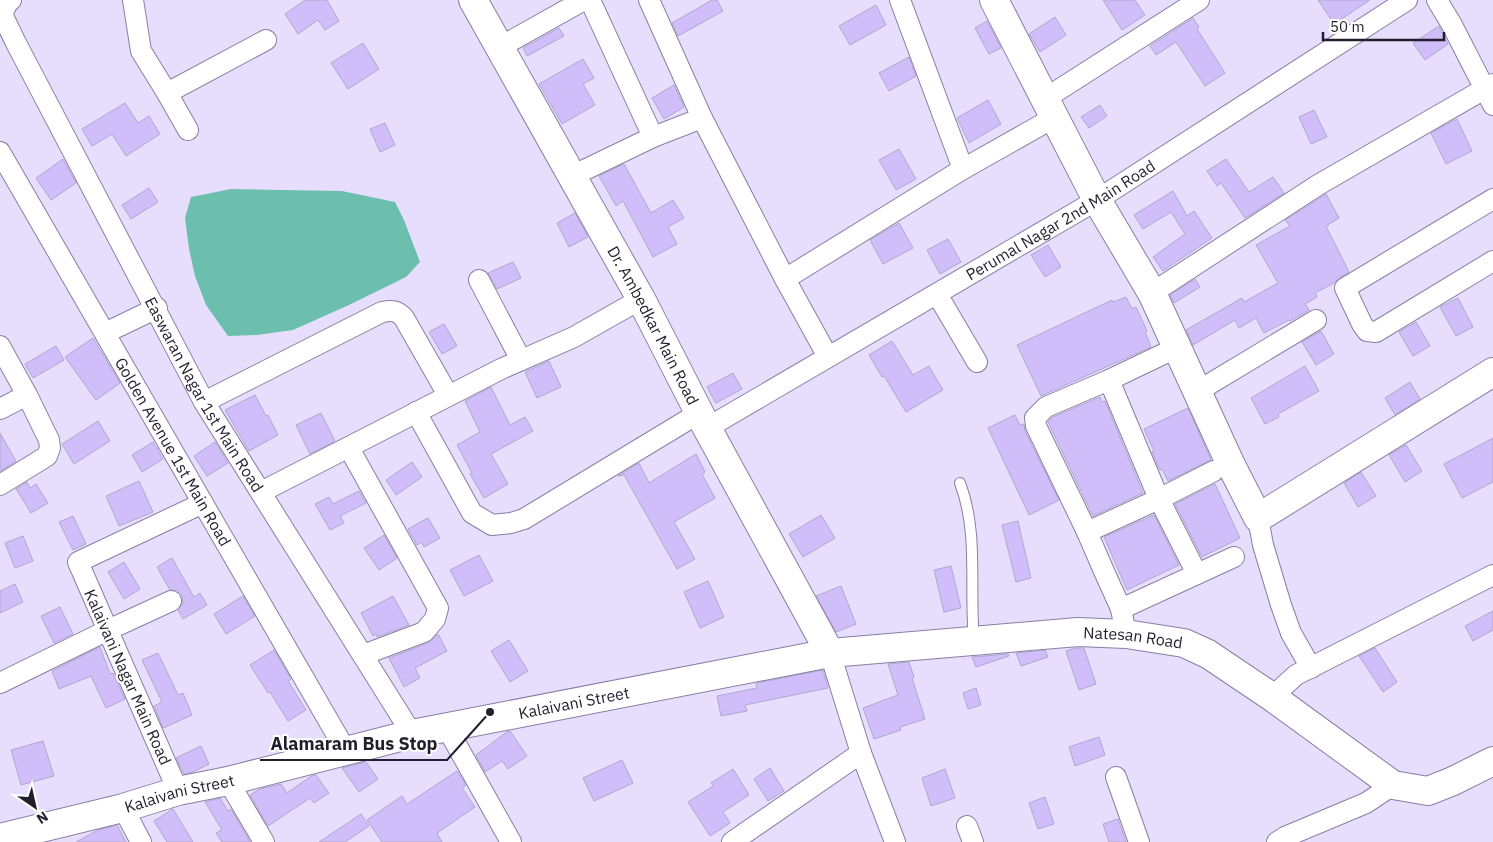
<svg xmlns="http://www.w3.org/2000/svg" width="1493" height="842" font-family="'IBM Plex Sans',sans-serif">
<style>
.water{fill:#6cbfad}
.building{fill:#d0befb;stroke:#b2a6cd}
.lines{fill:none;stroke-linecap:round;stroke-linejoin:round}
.lane-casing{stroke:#897ea3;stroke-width:12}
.street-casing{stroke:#897ea3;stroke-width:22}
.secondary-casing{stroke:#897ea3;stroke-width:30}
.lane{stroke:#fff;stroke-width:10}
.street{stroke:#fff;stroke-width:20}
.secondary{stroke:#fff;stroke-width:28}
.labels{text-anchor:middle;stroke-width:4;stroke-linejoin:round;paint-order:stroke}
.street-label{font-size:16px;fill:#231e2d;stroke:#fff}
.leader{fill:none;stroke:#231e2d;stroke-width:2}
.callout-dot{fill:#231e2d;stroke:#fff;stroke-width:2}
.callout-label{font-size:18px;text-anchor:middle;font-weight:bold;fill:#231e2d;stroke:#fff;stroke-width:4;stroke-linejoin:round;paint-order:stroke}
</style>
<rect width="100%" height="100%" fill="#e7defe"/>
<path class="water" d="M 231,189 L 342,191 L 395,202 L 404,220 L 420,262 L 406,277 L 349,305 L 293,330 L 257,335 L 228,336 L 206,305 L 195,276 L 189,249 L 185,218 L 191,197 Z"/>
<path class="building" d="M 305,0 L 327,0 L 339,21 L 325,30 L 318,20 L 298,34 L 285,14 Z
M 712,0 L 717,0 L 723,11 L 678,36 L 672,23 Z
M 1103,0 L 1135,0 L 1145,15 L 1122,30 Z
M 1318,0 L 1370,0 L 1334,24 Z
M 876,5 L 886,25 L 850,45 L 839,26 Z
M 1055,17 L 1066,35 L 1040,52 L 1029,34 Z
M 1193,18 L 1199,27 L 1197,29 L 1225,73 L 1205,86 L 1176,42 L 1156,55 L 1150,46 Z
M 987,21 L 1001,48 L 989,54 L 975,28 Z
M 1439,26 L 1448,44 L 1425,60 L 1413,43 Z
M 559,28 L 564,36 L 527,56 L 523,48 Z
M 363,43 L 379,69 L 348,89 L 331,63 Z
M 909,57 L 916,76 L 889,91 L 879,73 Z
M 583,59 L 594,78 L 583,84 L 595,105 L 562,124 L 539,84 Z
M 674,85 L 684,107 L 664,119 L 652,98 Z
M 988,100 L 1001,124 L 969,143 L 957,118 Z
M 125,103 L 138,123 L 149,116 L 160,134 L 126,156 L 112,134 L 92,146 L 82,129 Z
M 1100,105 L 1107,116 L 1089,128 L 1081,117 Z
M 1314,110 L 1327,137 L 1311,144 L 1299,117 Z
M 1457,119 L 1472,151 L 1446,164 L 1431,133 Z
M 385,123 L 395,145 L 380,152 L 370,129 Z
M 899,149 L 916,179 L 896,190 L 879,160 Z
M 63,159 L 76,183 L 51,200 L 36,178 Z
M 1226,159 L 1249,192 L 1273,177 L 1284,193 L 1245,218 L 1221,183 L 1217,186 L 1207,171 Z
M 624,164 L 651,213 L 673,200 L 684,218 L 668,227 L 677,244 L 653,257 L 623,201 L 616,206 L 599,176 Z
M 149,188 L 158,202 L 131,219 L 122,205 Z
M 1173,191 L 1187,216 L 1194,211 L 1212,238 L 1163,271 L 1153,257 L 1185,234 L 1171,212 L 1143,229 L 1134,215 Z
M 1326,194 L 1339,218 L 1326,226 L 1349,272 L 1339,278 L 1334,283 L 1315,293 L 1317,297 L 1305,304 L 1309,310 L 1290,321 L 1289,320 L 1264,333 L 1256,318 L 1239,328 L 1235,320 L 1193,345 L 1186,330 L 1242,298 L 1244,302 L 1278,283 L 1256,245 L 1290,226 L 1285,220 Z
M 575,213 L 588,237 L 569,247 L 557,223 Z
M 899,223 L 913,248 L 883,264 L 870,240 Z
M 948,239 L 961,262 L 940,274 L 927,250 Z
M 1048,245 L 1061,267 L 1045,277 L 1031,255 Z
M 513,262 L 521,278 L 497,289 L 488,273 Z
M 1195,279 L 1200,287 L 1174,303 L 1170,295 Z
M 1126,297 L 1132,309 L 1136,307 L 1147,331 L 1145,332 L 1151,347 L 1041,396 L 1017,345 L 1112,300 L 1113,302 Z
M 1458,298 L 1473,327 L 1456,336 L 1440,307 Z
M 1416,322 L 1430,346 L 1413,356 L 1399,332 Z
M 444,324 L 457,346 L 442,354 L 429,332 Z
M 1321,331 L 1334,354 L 1316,365 L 1302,342 Z
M 93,338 L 120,383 L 96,400 L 65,357 Z
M 892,341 L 913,375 L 929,366 L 943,390 L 906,412 L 884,376 L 882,377 L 869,355 Z
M 56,346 L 64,360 L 33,378 L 25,364 Z
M 549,361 L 561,387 L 537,398 L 525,372 Z
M 1305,366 L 1319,391 L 1278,414 L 1279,417 L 1265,424 L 1251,398 Z
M 733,373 L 742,389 L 716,403 L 707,387 Z
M 1410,382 L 1420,399 L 1395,415 L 1385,398 Z
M 491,387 L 510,425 L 525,417 L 533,431 L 491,454 L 508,484 L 484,498 L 470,474 L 472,473 L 457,445 L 480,432 L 465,401 Z
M 255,395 L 266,416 L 268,415 L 278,435 L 249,451 L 225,410 Z
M 1100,397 L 1102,402 L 1105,401 L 1143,493 L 1093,516 L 1048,422 L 1053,417 Z
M 1188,408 L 1211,460 L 1168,481 L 1162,469 L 1160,470 L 1152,452 L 1154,451 L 1144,429 Z
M 321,413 L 335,441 L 310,454 L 296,425 Z
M 1015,415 L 1020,425 L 1024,424 L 1025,431 L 1059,500 L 1029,515 L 988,428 Z
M 98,421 L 110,441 L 74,464 L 62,444 Z
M 0,433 L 16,461 L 0,471 Z
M 1493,438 L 1493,482 L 1462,498 L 1444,464 Z
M 153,442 L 163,459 L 142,472 L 132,455 Z
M 215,442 L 228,463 L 207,476 L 194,456 Z
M 1406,445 L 1422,471 L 1405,482 L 1389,455 Z
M 696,454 L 705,472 L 702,474 L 715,498 L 674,522 L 695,559 L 677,569 L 624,475 L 618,476 L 639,463 L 649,483 Z
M 412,462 L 422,477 L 396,495 L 386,480 Z
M 1361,472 L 1376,496 L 1358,507 L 1344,483 Z
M 139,481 L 153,512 L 119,526 L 106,496 Z
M 27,482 L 30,488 L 36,484 L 48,503 L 31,513 L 16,489 Z
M 1215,484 L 1240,538 L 1202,557 L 1175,504 Z
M 359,491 L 366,503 L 340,516 L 344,523 L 330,530 L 315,504 L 329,497 L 333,504 Z
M 821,515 L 835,538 L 803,557 L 789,534 Z
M 1154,515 L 1179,565 L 1127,590 L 1104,537 Z
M 73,516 L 86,544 L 73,550 L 59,522 Z
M 428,518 L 440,538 L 424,547 L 421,542 L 417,545 L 408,529 Z
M 1018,521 L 1031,578 L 1016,582 L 1002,525 Z
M 384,535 L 397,558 L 379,570 L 364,548 Z
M 23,536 L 33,561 L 15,568 L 5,543 Z
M 479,555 L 493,581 L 464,596 L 450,570 Z
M 172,558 L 194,597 L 200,593 L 207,605 L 183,619 L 178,610 L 183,603 L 182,596 L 177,591 L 170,590 L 157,567 Z
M 124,562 L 140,589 L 124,599 L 108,572 Z
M 951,566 L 961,608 L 944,612 L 934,570 Z
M 708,581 L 724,617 L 700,628 L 684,592 Z
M 15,584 L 23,602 L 0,613 L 0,591 Z
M 841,586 L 856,624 L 836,632 L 816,596 Z
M 243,596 L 255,616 L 226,634 L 214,614 Z
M 393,596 L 409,625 L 377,637 L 376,634 L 373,636 L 361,613 Z
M 60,607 L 73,634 L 54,643 L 41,616 Z
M 1493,611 L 1493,630 L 1473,641 L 1465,626 Z
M 438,634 L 447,651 L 415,668 L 420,678 L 404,687 L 389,658 L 428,643 Z
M 509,640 L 528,671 L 510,682 L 491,651 Z
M 100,647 L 110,674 L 113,673 L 125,699 L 106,708 L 91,676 L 59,689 L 52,671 Z
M 1075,648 L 1084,648 L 1096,684 L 1079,690 L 1066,651 Z
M 1375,648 L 1397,682 L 1383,692 L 1359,656 Z
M 274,650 L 291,679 L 288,681 L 306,710 L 288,721 L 270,692 L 268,693 L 250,665 Z
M 1045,650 L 1048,657 L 1021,666 L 1016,653 Z
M 158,653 L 178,695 L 183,693 L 192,715 L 163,728 L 154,706 L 162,702 L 142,660 Z
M 1008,654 L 1009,656 L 976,667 L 972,657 Z
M 909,662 L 914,677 L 912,678 L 925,719 L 900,727 L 901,730 L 874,739 L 863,708 L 898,695 L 888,664 Z
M 823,670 L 828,688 L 745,705 L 747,711 L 721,716 L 717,696 L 757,688 L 756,683 Z
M 976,688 L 981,705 L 968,709 L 963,693 Z
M 508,731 L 510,731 L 527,756 L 508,769 L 502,761 L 485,772 L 476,755 Z
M 1099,737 L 1105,755 L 1075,766 L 1069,747 Z
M 43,741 L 54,776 L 21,785 L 11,750 Z
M 201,746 L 209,764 L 193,772 L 184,774 L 176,758 Z
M 622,760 L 633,783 L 594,801 L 583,778 Z
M 366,762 L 378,779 L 359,792 L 342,768 Z
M 770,768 L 784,791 L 768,801 L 754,779 Z
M 733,769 L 749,795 L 723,812 L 730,823 L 710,836 L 688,802 L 713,786 L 711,783 Z
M 945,769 L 955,798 L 931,806 L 922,778 Z
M 457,771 L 466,785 L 462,788 L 475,807 L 437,833 L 442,842 L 382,842 L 367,820 L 402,796 L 407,804 Z
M 313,775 L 316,775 L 329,793 L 314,803 L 310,798 L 268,826 L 250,795 L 260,789 L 281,784 L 287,793 Z
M 1045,797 L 1054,824 L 1038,829 L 1029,803 Z
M 220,798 L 228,811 L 231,809 L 250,842 L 222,842 L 216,833 L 222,830 L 205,802 Z
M 173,809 L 193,842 L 167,842 L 154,821 Z
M 361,814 L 369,826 L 345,842 L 319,842 Z
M 1118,819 L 1126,842 L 1109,842 L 1103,824 Z
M 117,825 L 126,842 L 76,842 L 98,830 Z"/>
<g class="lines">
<defs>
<path id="lane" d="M 960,483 C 979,533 969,588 974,640"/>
<g id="street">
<path id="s1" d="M 11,0 L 8,2 L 2,14 L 16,43 L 204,402 L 412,734"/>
<path d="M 133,0 L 141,51 L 167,93 L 266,40"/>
<path d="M 649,0 L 702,118 L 785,279 L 828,357"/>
<path d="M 900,0 L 963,169"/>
<path d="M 1437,0 L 1452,25 L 1493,105"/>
<path d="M 500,47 L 584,0"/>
<path d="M 167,93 L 188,130"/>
<path d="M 1046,98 L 1199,0"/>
<path d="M 653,137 L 702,118"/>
<path id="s2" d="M 0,152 L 346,751"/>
<path d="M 572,176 L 653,137 L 590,0"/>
<path d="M 1493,199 L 1345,288 L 1362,324 L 1367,331 L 1376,332 L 1493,261"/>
<path d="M 785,279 L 963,169 L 1055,117"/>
<path d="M 479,280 L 521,360"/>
<path d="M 1152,293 L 1318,185 L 1493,84"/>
<path d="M 937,294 L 977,362"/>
<path d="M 105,333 L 157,308"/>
<path d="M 0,346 L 27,395 L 49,440 L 50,448 L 47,456 L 0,485"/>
<path d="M 1198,391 L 1316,320"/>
<path d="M 204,402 L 382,312 C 392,310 397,310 404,318 L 448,395"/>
<path d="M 0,409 L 27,395"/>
<path d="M 416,412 L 472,513 L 492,525 L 511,523 L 524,519 L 699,413"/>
<path id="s3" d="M 707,428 L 1097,200 L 1407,0"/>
<path d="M 349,448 L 438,608 L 435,619 L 424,632 L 363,655"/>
<path d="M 261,492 L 501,369 L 574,337 L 641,299"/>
<path d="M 1258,518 L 1263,545 L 1281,605 L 1291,633 L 1311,668"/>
<path d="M 1087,532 L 1159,499 L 1109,380"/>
<path d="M 1197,574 L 1234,557"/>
<path d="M 1121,609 L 1197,574 L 1159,499 L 1214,471"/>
<path d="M 1126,634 L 1121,609 L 1103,569 L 1087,532 L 1036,426 L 1035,418 L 1046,407 L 1109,380 L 1178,347"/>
<path d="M 830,653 L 861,753 L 895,842"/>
<path d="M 0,683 L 108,630 L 171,601"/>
<path d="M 1272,697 L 1296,675 L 1493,575"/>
<path d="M 447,728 L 511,842"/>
<path d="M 1116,777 L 1139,842"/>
<path d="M 228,781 L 264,842"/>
<path d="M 178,791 L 78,562 L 203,503"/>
<path d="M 123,808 L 141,842"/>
<path d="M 967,826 L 973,842"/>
<path d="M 732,842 L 861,753"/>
<path d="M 1277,842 L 1285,837 L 1366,803 L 1393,785"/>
</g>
<g id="secondary">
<path id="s4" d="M 473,0 L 641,299 L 707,428 L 830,653"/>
<path d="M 994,0 L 1097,200 L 1152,293 L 1230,463 L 1258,518 L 1493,372"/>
<path id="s5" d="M 0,838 L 123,808 L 178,791 L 228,781 L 412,734 L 830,653 L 1078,632 L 1126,634 L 1184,643 L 1208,654 L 1272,697 L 1393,785 L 1428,791 L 1453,781 L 1493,761"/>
</g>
</defs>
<use href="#lane" class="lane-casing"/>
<use href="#street" class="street-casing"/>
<use href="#secondary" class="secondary-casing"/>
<use href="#lane" class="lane"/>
<use href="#street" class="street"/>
<use href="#secondary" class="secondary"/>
</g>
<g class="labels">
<g class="street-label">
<text dy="6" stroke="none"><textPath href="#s3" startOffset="410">Perumal Nagar 2nd Main Road</textPath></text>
<text dy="6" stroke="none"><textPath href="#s4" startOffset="372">Dr. Ambedkar Main Road</textPath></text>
<text dy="6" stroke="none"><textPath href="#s1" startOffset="448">Easwaran Nagar 1st Main Road</textPath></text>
<text dy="6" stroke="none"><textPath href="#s2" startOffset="346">Golden Avenue 1st Main Road</textPath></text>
<text dy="6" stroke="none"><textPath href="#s5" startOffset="1155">Natesan Road</textPath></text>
<text transform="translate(128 677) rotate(66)" y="6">Kalaivani Nagar Main Road</text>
<text dy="6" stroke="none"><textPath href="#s5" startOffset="590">Kalaivani Street</textPath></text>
<text dy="6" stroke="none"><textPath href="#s5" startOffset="185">Kalaivani Street</textPath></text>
</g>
</g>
<path class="leader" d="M490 712L447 760H260"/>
<circle class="callout-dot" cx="490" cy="712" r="5"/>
<g class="callout-label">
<text x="354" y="750">Alamaram Bus Stop</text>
</g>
<g transform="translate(35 807) rotate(146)" stroke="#ffffff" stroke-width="4" paint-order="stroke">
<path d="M0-4L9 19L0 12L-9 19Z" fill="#231e2d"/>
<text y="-8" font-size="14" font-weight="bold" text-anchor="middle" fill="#231e2d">N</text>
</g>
<path d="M1323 32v8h121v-8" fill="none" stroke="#231e2d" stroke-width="2.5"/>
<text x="1330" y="32" font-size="15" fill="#231e2d" stroke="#ffffff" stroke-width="4" paint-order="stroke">50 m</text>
</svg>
